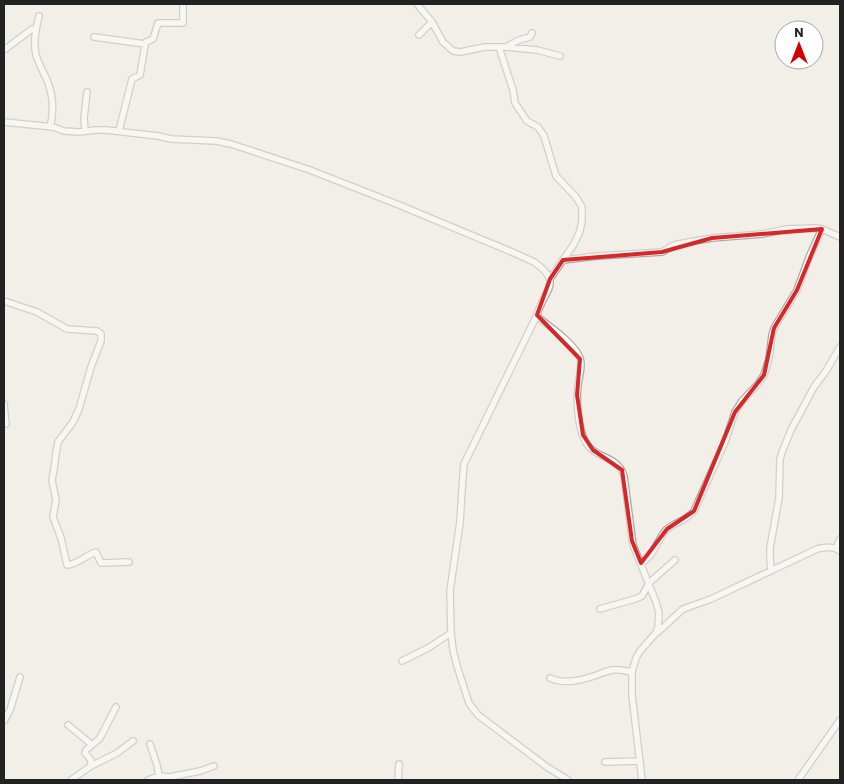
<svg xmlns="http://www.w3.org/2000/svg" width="844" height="784" font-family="Barlow,sans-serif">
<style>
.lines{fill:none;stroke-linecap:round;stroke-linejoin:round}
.minor-casing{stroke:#a9a9a9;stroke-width:8}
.minor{stroke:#fff;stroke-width:5.5}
.marked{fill:none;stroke:#d62828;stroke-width:4;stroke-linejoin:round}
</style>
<rect width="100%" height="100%" fill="#f2efe9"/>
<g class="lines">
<defs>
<path id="minor" d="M 417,4 L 432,22 L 443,42 L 453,51 L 460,52 L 485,47 L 506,47 L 519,40 L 530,37 L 532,33
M 39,16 C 36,29 33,41 36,55 C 39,64 43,72 47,80 C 53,95 54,112 50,127
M 419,35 L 432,22
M 94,37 L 145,44
M 499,47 L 513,90 L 515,103 L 527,121 L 538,127 L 544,136 L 556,176 L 576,197 L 582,207 L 582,221 L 580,231 L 574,244 L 550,279
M 506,47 L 537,50 L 560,56
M 4,50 L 32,29 L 36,30
M 4,122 L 53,127 L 64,131 L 79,132 L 95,130 L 106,130 L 158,136 L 171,139 L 216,141 L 231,144 L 310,170 L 399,205 L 512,252 L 534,262 C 564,283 544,289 537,315 L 539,318 C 551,328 574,343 580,358 C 583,367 579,376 578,385 C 576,401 578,427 585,441 C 595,460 617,454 624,476 L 633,545 L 656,602 L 659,613 L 658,627 L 656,633 L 640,651 L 636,658 L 632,672 L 632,695 L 642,780
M 85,131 L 84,118 L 87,92
M 119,131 L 132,79 L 140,75 L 145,45 L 146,42 L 153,39 L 158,23 L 183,23 L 183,4
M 563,260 L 598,256 L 662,252 L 674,245 L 689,242 L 712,238 L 762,234 L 787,229 L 817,228 L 822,229 L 840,237
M 4,301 L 37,312 L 67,329 L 97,331 L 101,334 L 101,341 L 91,367 L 79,409 L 73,422 L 58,442 L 56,453 L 54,469 L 52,480 L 56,500 L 53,517 L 61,538 L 67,565 C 77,565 86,555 96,552 L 101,563 L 129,562
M 537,315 L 464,464 L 463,475 L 460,522 L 450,591 L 451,633 L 453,650 L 457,666 L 469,703 L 478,715 L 547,767 L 568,780
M 4,404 L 6,424
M 836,548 L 840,539
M 641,563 C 653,558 657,541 665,531 C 672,523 685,522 694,511 L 725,442 L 735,412 L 742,401 L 758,384 L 764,375 L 769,359 L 772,335 L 774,328 L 797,290 L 810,255 L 822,229
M 771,571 L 770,558 L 770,548 L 779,498 L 780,459 L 782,452 L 791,430 L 814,387 L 826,371 L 840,347
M 600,609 L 635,599 L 642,596 L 649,583 L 675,560
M 658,632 L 683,609 L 711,599 L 817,549 C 826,547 833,546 840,551
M 402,661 L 428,648 L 451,633
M 550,678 C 564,685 583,680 597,675 C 602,673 607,671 612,670 C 619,669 625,671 632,672
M 4,721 L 10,710 L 20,677
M 68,725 L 91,744
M 150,744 L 157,765 L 159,776
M 605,762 L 640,761
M 91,766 L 91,760 L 85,753 L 86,750 L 100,738 L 116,707
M 71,780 L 91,766 L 117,753 L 133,741
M 148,780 L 159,776 L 170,777 L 200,771 L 214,766
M 398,780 L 399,764
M 798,780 L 840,720"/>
</defs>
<use href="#minor" class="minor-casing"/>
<use href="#minor" class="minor"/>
</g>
<path d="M0 0H844V784H0ZM 822,229 L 797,290 L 774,328 L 764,375 L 735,412 L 694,511 L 667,529 L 641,563 L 632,541 L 622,470 L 593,450 L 583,435 L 577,395 L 580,359 L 537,315 L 550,279 L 563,260 L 662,252 L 712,238 Z" fill="#f2efe9" fill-opacity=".55" fill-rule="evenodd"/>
<path class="marked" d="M 822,229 L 797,290 L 774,328 L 764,375 L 735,412 L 694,511 L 667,529 L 641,563 L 632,541 L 622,470 L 593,450 L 583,435 L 577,395 L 580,359 L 537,315 L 550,279 L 563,260 L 662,252 L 712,238 Z"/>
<rect width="844" height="784" fill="none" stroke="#222222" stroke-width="10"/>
<g transform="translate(799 45)"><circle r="24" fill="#ffffff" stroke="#a7a7a7"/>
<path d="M0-4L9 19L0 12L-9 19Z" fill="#d40000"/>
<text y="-8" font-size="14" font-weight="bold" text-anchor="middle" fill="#222222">N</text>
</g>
</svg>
